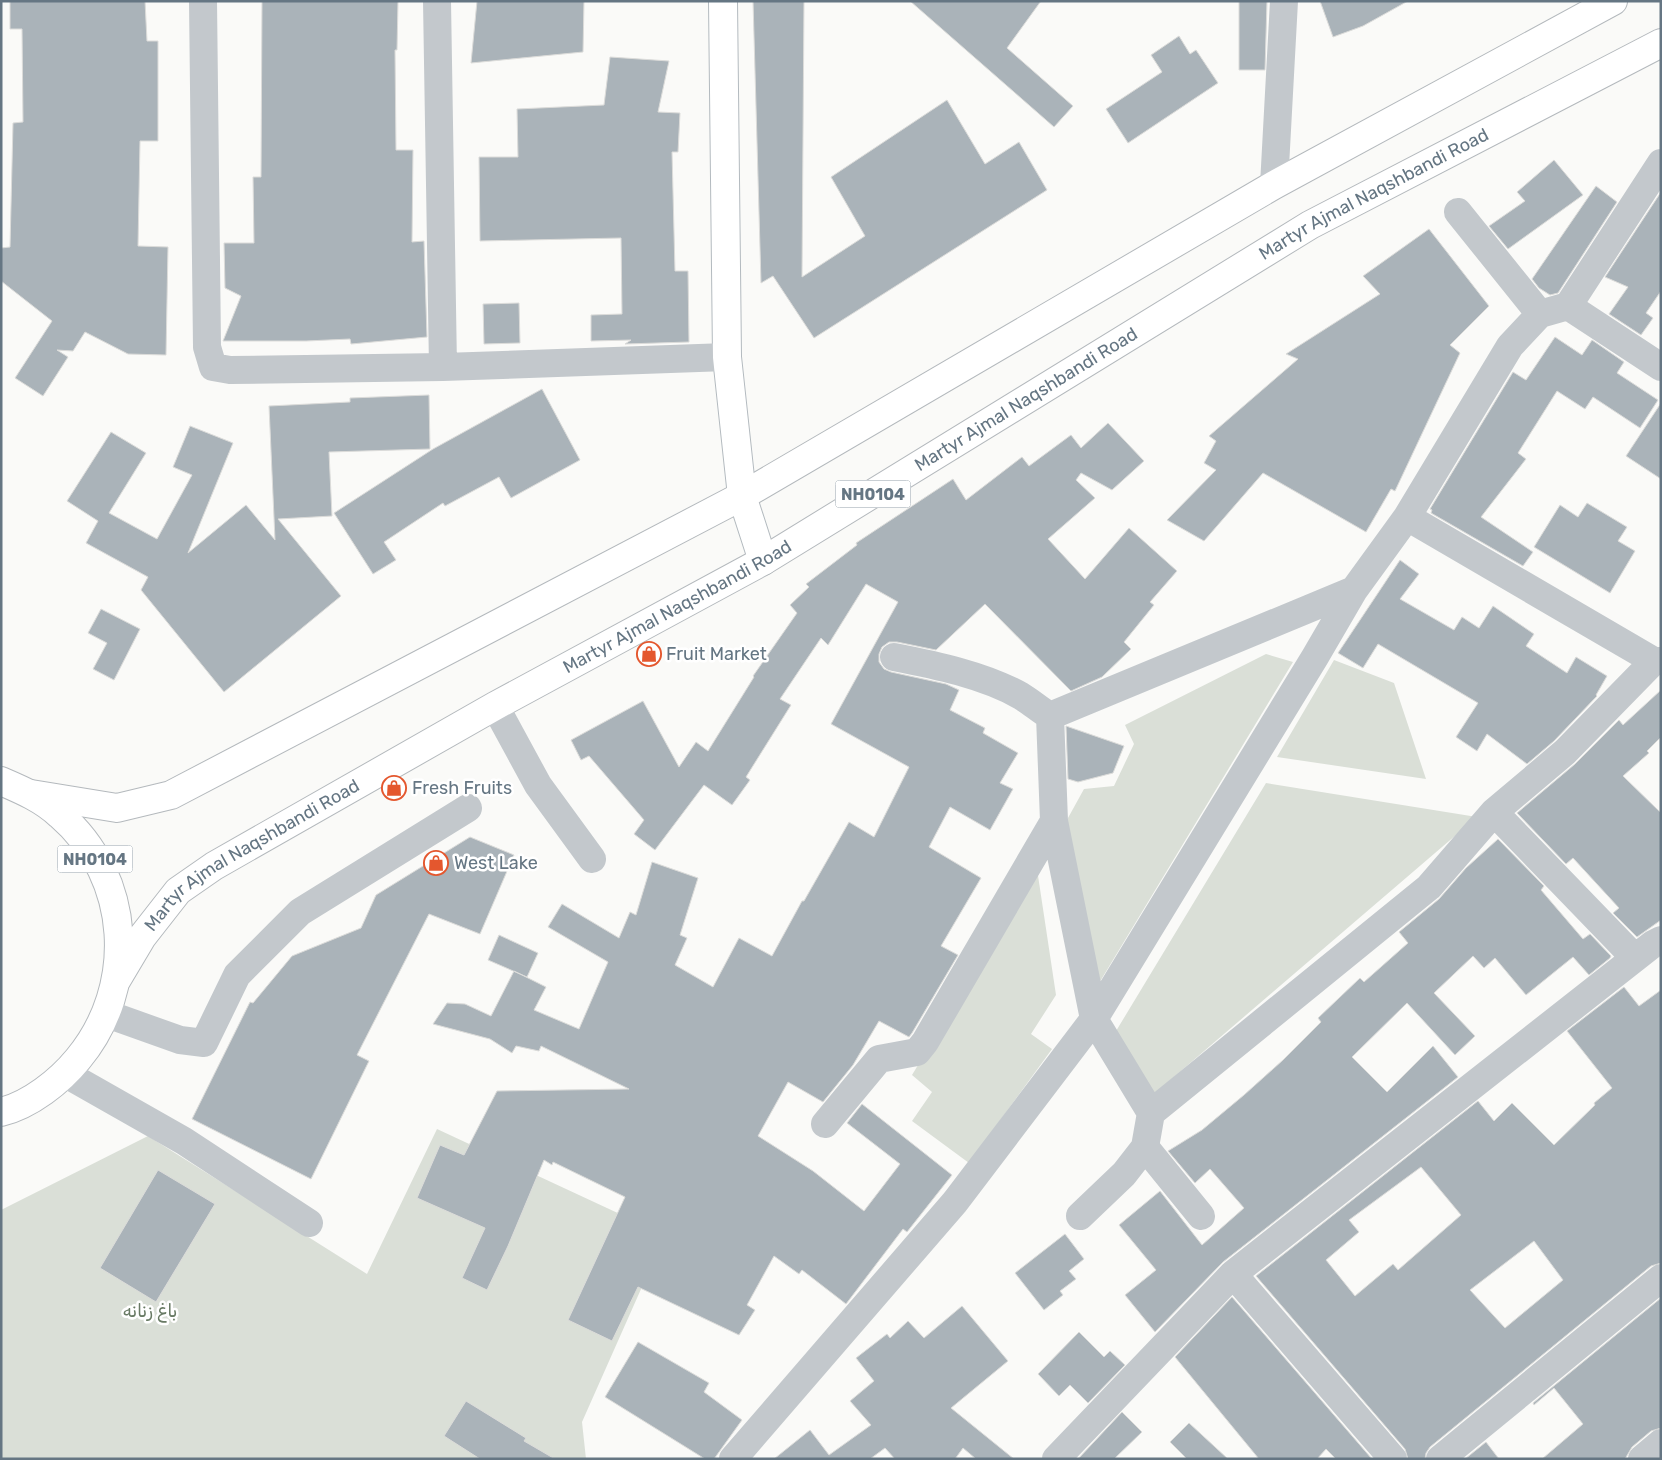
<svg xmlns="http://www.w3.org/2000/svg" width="1662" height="1460" font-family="Rubik,Vazirmatn,sans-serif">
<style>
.green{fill:#dadfd7}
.building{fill:#aab3b9;stroke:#dcdcda;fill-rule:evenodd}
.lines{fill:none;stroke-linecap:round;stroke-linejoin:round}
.secondary-casing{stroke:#b3babf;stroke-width:30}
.trunk-casing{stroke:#b4b9bd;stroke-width:30}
.minor{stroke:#c3c8cc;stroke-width:28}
.secondary{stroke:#fff;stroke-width:28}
.trunk{stroke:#fff;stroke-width:28}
.labels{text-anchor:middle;stroke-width:5;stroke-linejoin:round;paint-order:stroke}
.shield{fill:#fff;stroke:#939fa8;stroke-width:1}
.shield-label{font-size:16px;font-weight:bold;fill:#657683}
.street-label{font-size:18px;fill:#657683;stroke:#fff}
.poi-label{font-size:18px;fill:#657683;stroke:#fff;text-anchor:start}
.park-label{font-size:18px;fill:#687a64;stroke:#fff}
</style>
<rect width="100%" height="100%" fill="#fafaf8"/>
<path class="green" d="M 1266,654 L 1293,662 L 1090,998 L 1063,827 L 1084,789 L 1114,786 L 1134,744 L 1125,725 Z
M 1334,660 L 1394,683 L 1426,779 L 1277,757 Z
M 1266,783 L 1477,817 L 1147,1100 L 1110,1041 Z
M 1037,869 L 1056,995 L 1031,1034 L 1052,1049 L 969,1163 L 912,1121 L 932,1092 L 912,1075 Z
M 437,1129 L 665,1235 L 582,1422 L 586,1459 L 1,1459 L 1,1210 L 148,1136 L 367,1274 Z"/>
<path class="building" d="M 10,1 L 145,1 L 147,41 L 158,41 L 158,141 L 140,141 L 138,246 L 168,247 L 166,355 L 128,354 L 85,332 L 73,351 L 57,350 L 68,357 L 43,396 L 15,378 L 52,321 L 1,281 L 1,248 L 10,247 L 13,123 L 23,122 L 22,29 L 10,29 Z
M 262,1 L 398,1 L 397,50 L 395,50 L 396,150 L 413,150 L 412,242 L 424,241 L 427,337 L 351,344 L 350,339 L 306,341 L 223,341 L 241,296 L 225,288 L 224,243 L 254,243 L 253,177 L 261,177 Z
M 477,1 L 584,1 L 583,52 L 471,63 Z
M 753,1 L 804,1 L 802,277 L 865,236 L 831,177 L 947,100 L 985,164 L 1019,142 L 1047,190 L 814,338 L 773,276 L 761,283 Z
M 910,1 L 1041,1 L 1007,48 L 1073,106 L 1054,127 Z
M 1239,1 L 1267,1 L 1265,70 L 1239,70 Z
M 1320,1 L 1408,1 L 1363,26 L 1333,37 Z
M 1179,36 L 1190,54 L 1196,50 L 1218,83 L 1128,143 L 1106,109 L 1162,72 L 1151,55 Z
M 610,57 L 669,61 L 658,112 L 680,113 L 678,152 L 672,152 L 675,271 L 688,271 L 689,342 L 625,344 L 631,340 L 591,341 L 591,315 L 622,314 L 621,238 L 480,241 L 479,157 L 518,157 L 517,109 L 604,105 Z
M 1554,160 L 1583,195 L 1508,249 L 1489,226 L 1525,201 L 1517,192 Z
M 1596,186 L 1617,202 L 1558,293 L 1550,295 L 1539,288 L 1532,279 Z
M 1661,192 L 1661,291 L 1646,313 L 1653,318 L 1641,335 L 1609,314 L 1628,287 L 1605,277 Z
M 1429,229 L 1489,306 L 1450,345 L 1460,353 L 1395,491 L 1391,489 L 1366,532 L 1263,473 L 1204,541 L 1167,520 L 1216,470 L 1204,463 L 1216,441 L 1209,436 L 1298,359 L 1286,354 L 1380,294 L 1363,276 Z
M 519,303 L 520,343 L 484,344 L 483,304 Z
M 1555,337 L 1582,355 L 1592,340 L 1624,362 L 1617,373 L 1658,400 L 1640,428 L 1593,397 L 1585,409 L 1557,391 L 1518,453 L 1526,459 L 1481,517 L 1533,552 L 1523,566 L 1431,513 L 1432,510 L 1430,509 L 1513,372 L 1526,380 Z
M 542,389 L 580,460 L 511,498 L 499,477 L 445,506 L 443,503 L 384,542 L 396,560 L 373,574 L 334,513 L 433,449 Z
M 429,395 L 430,449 L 329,452 L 332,516 L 278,519 L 341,596 L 224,692 L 141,590 L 148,577 L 86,543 L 98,521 L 67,501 L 111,432 L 146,453 L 109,513 L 157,539 L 192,475 L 173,467 L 190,426 L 233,443 L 188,553 L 246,505 L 275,540 L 269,406 L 350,402 L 350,398 Z
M 1661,403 L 1661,479 L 1626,456 Z
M 1108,423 L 1144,461 L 1112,490 L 1081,473 L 1076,480 L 1095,498 L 1048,539 L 1085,579 L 1129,528 L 1177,571 L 1150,602 L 1154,605 L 1124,642 L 1131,649 L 1102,677 L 1071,691 L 985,604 L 936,650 L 897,642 L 889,642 L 882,647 L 879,654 L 879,662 L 884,669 L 891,672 L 946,684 L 959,690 L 950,710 L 985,728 L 983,733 L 1018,753 L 1000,783 L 1013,789 L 990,830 L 950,807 L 929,847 L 981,878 L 941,946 L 958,955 L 912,1033 L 909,1037 L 879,1021 L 853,1065 L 823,1102 L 788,1082 L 758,1136 L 813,1171 L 864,1211 L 900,1164 L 847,1123 L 862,1104 L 952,1175 L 907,1232 L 903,1229 L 846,1304 L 802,1270 L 799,1274 L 774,1256 L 747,1305 L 755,1310 L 739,1335 L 638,1287 L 612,1341 L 568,1320 L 625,1197 L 553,1162 L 552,1165 L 544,1160 L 508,1246 L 487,1290 L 462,1278 L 485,1228 L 417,1198 L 440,1145 L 464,1155 L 497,1091 L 629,1089 L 541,1046 L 539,1051 L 516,1046 L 512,1053 L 490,1039 L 433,1024 L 447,1003 L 465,1004 L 491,1016 L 514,971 L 546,987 L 534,1010 L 579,1029 L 608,962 L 548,927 L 562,904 L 619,938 L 630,912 L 636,915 L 652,862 L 698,878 L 680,935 L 687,938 L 675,965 L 713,987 L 739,938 L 772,956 L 802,901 L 804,901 L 849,822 L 874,837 L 909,767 L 831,724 L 898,602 L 866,584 L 828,645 L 821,638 L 780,699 L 791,705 L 746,777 L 750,780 L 732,805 L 704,785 L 655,850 L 634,834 L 644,820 L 589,756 L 581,760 L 571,740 L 643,701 L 679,767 L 696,742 L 708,751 L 754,677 L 753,676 L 797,613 L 790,605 L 809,587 L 806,584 L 857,545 L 856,543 L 953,479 L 966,500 L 1022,457 L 1029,466 L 1071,435 L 1081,448 Z
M 1587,503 L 1627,527 L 1618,541 L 1635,551 L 1610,593 L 1534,547 L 1560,505 L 1578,517 Z
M 1400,560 L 1419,574 L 1400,599 L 1454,630 L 1462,617 L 1479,628 L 1493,606 L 1534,634 L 1526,646 L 1567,673 L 1576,657 L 1607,676 L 1596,695 L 1597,696 L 1554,741 L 1527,764 L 1487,734 L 1477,751 L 1456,737 L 1478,703 L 1378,644 L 1363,668 L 1338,653 Z
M 101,609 L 140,629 L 114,680 L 93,669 L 107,643 L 88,633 Z
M 1661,690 L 1661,737 L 1647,751 L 1649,753 L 1623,776 L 1661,813 L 1661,920 L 1637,937 L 1613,913 L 1619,908 L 1573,858 L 1566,864 L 1517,813 L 1575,764 L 1619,720 L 1623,725 Z
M 1066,726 L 1124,746 L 1113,773 L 1078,782 L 1068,779 Z
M 470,837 L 514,855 L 480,934 L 429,914 L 357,1055 L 369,1061 L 311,1179 L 192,1119 L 250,1002 L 253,1003 L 292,956 L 361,928 L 376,895 Z
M 1498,839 L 1544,886 L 1541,890 L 1583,939 L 1590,934 L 1611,956 L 1610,958 L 1589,975 L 1573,957 L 1526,995 L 1495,958 L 1484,968 L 1473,956 L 1434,993 L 1475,1036 L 1455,1055 L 1407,1003 L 1352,1057 L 1387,1092 L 1433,1046 L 1458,1077 L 1223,1262 L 1155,1332 L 1125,1295 L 1156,1270 L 1119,1225 L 1160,1191 L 1202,1245 L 1244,1208 L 1210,1169 L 1195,1183 L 1168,1151 L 1202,1130 L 1244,1095 L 1283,1060 L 1321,1022 L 1318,1018 L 1360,978 L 1364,982 L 1408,943 L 1399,932 L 1439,899 L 1466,868 Z
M 499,935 L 538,953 L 527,977 L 488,960 Z
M 1624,987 L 1639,1006 L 1661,990 L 1661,1263 L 1651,1266 L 1430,1447 L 1426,1453 L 1425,1459 L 1408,1459 L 1405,1449 L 1256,1276 L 1478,1101 L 1494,1121 L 1512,1103 L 1554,1145 L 1595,1105 L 1594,1103 L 1612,1088 L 1567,1031 ZM 1421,1167 L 1461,1215 L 1398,1270 L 1393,1264 L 1355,1296 L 1326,1260 L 1359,1232 L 1349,1220 ZM 1534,1241 L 1563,1280 L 1505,1328 L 1470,1290 Z
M 158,1170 L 215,1204 L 156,1302 L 100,1268 Z
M 1065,1234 L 1084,1259 L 1069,1271 L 1076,1279 L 1060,1291 L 1063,1295 L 1044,1310 L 1015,1273 Z
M 1232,1297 L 1372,1459 L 1336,1459 L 1326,1449 L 1317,1459 L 1259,1459 L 1175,1357 Z
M 1661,1298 L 1661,1428 L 1651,1431 L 1632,1447 L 1625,1459 L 1542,1459 L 1583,1424 L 1554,1388 L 1534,1405 L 1533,1403 Z
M 962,1306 L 1008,1361 L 951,1408 L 1014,1459 L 976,1459 L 963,1448 L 955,1459 L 895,1459 L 885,1448 L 870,1459 L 774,1459 L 810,1430 L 829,1455 L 871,1425 L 850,1401 L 874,1381 L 856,1358 L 887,1334 L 890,1338 L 908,1321 L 924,1338 Z
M 1079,1332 L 1104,1357 L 1110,1351 L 1125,1365 L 1088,1403 L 1070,1385 L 1059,1396 L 1038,1374 Z
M 638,1342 L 709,1383 L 704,1392 L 742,1420 L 714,1459 L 705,1459 L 605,1397 Z
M 466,1401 L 526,1438 L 524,1441 L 555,1459 L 480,1459 L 444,1436 Z
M 1122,1412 L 1142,1432 L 1114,1459 L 1078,1459 Z
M 1189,1423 L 1228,1459 L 1187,1459 L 1170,1442 Z
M 1486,1442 L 1499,1459 L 1465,1459 Z"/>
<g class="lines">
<defs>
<path id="secondary" d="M 723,1 L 727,357 L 742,496 L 763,561"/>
<g id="trunk">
<path d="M 1,781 C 22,790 43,799 60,815 C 132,877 138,987 78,1059 C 60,1081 30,1105 1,1112"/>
<path d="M 31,794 L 117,808 L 171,795 L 742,496 L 1274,185 L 1613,1"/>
<path id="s1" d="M 117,979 L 142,937 L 178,891 L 214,866 L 495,706 L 763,561 L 1310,225 L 1661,43"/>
</g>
</defs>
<use href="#secondary" class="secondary-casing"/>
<use href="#trunk" class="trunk-casing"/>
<path class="minor" d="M 203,1 L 207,347 L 213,367 L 230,370 L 443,367 L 727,357
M 437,1 L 443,367
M 1274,185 L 1284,1
M 1458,212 L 1540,314
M 1568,306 L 1661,367
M 1407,517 L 1654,661
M 894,657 C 935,665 984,675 1021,696 C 1031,702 1040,710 1050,716
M 495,706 L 538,785 L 592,859
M 1050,716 L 1054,821 L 1094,1019 L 1151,1113
M 1050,716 L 1354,590
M 1494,812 L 1635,958
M 107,1014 L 180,1040 L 204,1043 L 237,975 L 300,912 L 468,808
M 66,1074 L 184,1141 L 309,1223
M 825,1124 L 879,1059 L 917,1052 L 925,1042 L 1054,821
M 1145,1147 L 1201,1216
M 1080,1216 L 1124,1174 L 1145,1147 L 1151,1113 L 1429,887 L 1494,812 L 1565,752 L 1654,661 L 1661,661
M 1233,1274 L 1393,1459
M 733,1459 L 955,1202 L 1094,1019 L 1315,657 L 1354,590 L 1407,517 L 1510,346 L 1540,314 L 1568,306 L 1661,163
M 1056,1459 L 1233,1274 L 1653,944 L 1661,940
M 1440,1459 L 1661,1278
M 1642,1459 L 1661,1443"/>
<use href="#secondary" class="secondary"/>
<use href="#trunk" class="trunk"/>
</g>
<defs>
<symbol id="shop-ring" viewBox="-11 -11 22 22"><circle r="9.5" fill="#fff" stroke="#e4572e" stroke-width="1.5"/><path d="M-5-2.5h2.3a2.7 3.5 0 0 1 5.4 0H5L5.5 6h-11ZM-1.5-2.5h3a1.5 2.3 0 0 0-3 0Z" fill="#e4572e"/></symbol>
</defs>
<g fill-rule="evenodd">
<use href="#shop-ring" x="635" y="640" width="28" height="28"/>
<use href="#shop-ring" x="380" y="774" width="28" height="28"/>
<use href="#shop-ring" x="422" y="849" width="28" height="28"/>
</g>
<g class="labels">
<g class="shield">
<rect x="835.5" y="480.5" width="75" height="27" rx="4"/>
<rect x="57.5" y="845.5" width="75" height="27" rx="4"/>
</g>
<g class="shield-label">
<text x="873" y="500">NH0104</text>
<text x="95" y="865">NH0104</text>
</g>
<g class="street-label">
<text dy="6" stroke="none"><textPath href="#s1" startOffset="1492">Martyr Ajmal Naqshbandi Road</textPath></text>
<text dy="6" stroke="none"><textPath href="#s1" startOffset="1088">Martyr Ajmal Naqshbandi Road</textPath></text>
<text dy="6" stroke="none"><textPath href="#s1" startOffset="682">Martyr Ajmal Naqshbandi Road</textPath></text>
<text dy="6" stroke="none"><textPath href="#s1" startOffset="188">Martyr Ajmal Naqshbandi Road</textPath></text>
</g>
<g class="poi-label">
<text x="666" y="660">Fruit Market</text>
<text x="412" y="794">Fresh Fruits</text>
<text x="454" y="869">West Lake</text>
</g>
<g class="park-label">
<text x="150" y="1317">باغ زنانه</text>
</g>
</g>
<rect width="1662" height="1460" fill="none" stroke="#657683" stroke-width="5"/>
</svg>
